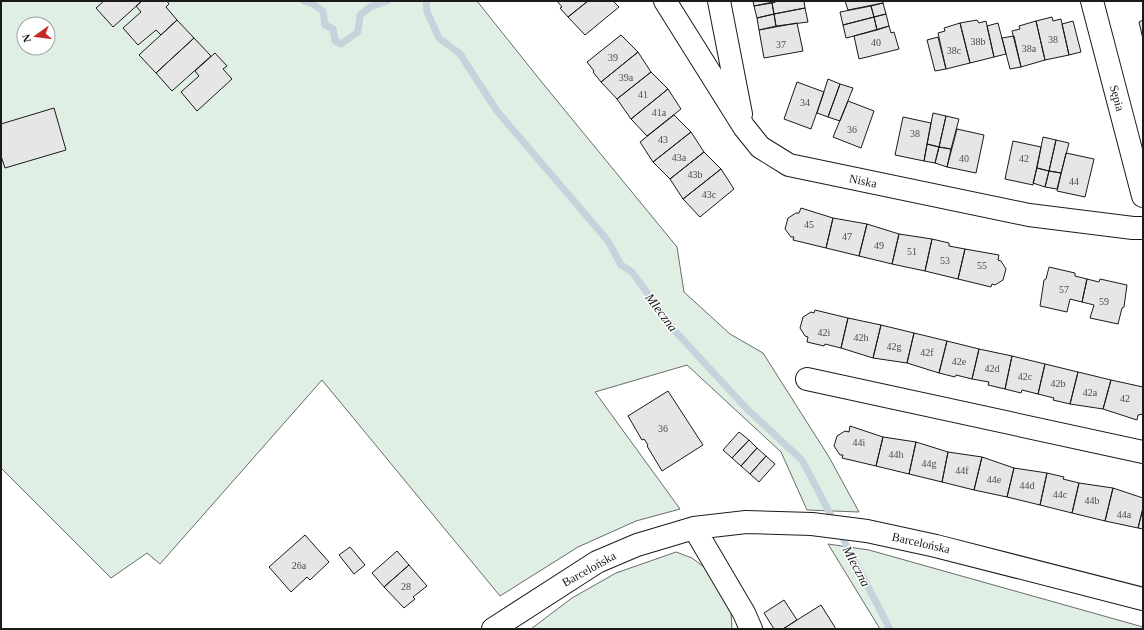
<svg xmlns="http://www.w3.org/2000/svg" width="1144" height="630" font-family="'Times New Roman',serif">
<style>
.green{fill:#e0efe3;stroke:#6a6a6a;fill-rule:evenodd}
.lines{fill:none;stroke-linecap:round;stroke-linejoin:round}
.stream{stroke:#c6d2dc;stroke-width:7}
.building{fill:#e6e6e6;stroke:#1a1a1a}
.minor-casing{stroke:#1a1a1a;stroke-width:24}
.minor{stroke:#fff;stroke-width:22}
.labels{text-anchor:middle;stroke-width:3;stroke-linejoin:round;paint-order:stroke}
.number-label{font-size:10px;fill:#4d4d4d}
.street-label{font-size:12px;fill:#1a1a1a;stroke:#fff}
.water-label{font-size:13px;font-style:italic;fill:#1a1a1a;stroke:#fff}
</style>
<rect width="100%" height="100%" fill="#fff"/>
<path class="green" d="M 1,1 L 477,1 L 540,80 L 677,247 L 684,292 L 730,334 L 763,353 L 829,457 L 859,512 L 807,510 L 781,452 L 687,365 L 595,392 L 680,509 L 636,521 L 578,547 L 500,596 L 322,380 L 160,564 L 147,553 L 111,578 L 1,468 ZM 24,24 L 48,24 L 48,48 L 24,48 Z
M 828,544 L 869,550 L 1143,627 L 1143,629 L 880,629 Z
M 676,552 L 692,558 L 707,569 L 731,612 L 732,629 L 531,629 L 572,598 L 616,573 Z"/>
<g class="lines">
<path class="stream" d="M 304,1 L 313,4 L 323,11 L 325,25 L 333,29 L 335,41 L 341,44 L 358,32 L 360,15 L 370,7 L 387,1
M 426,1 L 427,12 L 439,38 L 460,54 L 497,111 L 608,241 L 621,265 L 632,272 L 675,331 L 747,409 L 802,460 L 890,629"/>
</g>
<path class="building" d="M 104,1 L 142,1 L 113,27 L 96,8 Z
M 142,1 L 167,1 L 169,4 L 166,7 L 177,20 L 161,35 L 156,30 L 138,45 L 123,28 L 141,12 L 136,6 Z
M 557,1 L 588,1 L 568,17 L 560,8 L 562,7 Z
M 588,1 L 613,1 L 619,7 L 585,35 L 568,17 Z
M 753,1 L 778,1 L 754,6 Z
M 778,1 L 804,1 L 805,8 L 774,14 L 772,3 Z
M 845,1 L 883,1 L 883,3 L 848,10 Z
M 772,3 L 774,14 L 757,18 L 754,6 Z
M 883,3 L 886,14 L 874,17 L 871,6 Z
M 871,6 L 874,17 L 843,25 L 840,12 Z
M 805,8 L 808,22 L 776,26 L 774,14 Z
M 774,14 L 776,26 L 759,30 L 757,18 Z
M 886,14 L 889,26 L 877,30 L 874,17 Z
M 874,17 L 877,30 L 846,38 L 843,25 Z
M 1052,17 L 1053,21 L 1061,19 L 1069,55 L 1045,60 L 1036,21 Z
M 177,20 L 194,38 L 156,73 L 139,55 Z
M 977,20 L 979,23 L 986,21 L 994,57 L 970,63 L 960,23 Z
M 1143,20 L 1143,39 L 1139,22 Z
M 1036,21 L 1045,60 L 1021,67 L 1012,31 L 1020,29 L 1019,26 Z
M 1073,21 L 1081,52 L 1069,55 L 1062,24 Z
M 797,23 L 803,51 L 764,58 L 759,30 Z
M 960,23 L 970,63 L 946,69 L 938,33 L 945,31 L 944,28 Z
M 998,23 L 1006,54 L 994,57 L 987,26 Z
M 889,26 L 891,33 L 894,32 L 899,49 L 859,59 L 854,36 Z
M 621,35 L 638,52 L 601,82 L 593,72 L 594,71 L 587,62 Z
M 1014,36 L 1021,67 L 1010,69 L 1002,38 Z
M 938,37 L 946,69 L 935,71 L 927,40 Z
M 194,38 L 211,56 L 172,91 L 156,73 Z
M 638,52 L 651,72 L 617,99 L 601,82 Z
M 215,53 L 227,66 L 223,69 L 232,79 L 197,111 L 181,92 L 199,76 L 195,71 Z
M 651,72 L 668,89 L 631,119 L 617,99 Z
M 828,79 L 840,84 L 828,117 L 817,113 Z
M 797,82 L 824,92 L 811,129 L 784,119 Z
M 840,84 L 853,88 L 840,121 L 828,117 Z
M 668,89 L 681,109 L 647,136 L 631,119 Z
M 848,101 L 874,111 L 861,148 L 833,137 Z
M 54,108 L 66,150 L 5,168 L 1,156 L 1,124 Z
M 933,113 L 946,116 L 939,147 L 927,144 Z
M 674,115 L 691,132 L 653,162 L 640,142 Z
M 946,116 L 959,119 L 951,149 L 939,147 Z
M 903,117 L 931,123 L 924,161 L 895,155 Z
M 957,129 L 984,135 L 976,173 L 947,167 Z
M 691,132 L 704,152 L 670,179 L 653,162 Z
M 1043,137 L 1056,140 L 1049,171 L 1037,168 Z
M 1056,140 L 1069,143 L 1061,173 L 1049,171 Z
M 1013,141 L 1041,147 L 1033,185 L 1005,179 Z
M 927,144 L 939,147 L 935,163 L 924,161 Z
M 939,147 L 951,149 L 947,167 L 935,163 Z
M 704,152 L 721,169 L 683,199 L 670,179 Z
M 1066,153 L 1094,159 L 1085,197 L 1057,191 Z
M 1037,168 L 1049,171 L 1045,187 L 1033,183 Z
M 721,169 L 734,189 L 700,217 L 683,199 Z
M 1049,171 L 1061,173 L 1057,189 L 1045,187 Z
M 801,208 L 833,218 L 826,248 L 793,240 L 794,237 L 791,237 L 785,229 L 788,218 L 796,213 L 799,213 Z
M 833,218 L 867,224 L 859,256 L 826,248 Z
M 867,224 L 899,234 L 892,264 L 859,256 Z
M 899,234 L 932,239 L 925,271 L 892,264 Z
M 932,239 L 949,243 L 949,246 L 965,249 L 958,279 L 925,271 Z
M 965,249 L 999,255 L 998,260 L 1001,261 L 1006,269 L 1003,280 L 995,285 L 992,284 L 991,287 L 958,279 Z
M 1049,267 L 1075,273 L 1075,276 L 1087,279 L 1082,302 L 1070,299 L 1067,312 L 1040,306 L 1044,280 L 1046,279 Z
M 1087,279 L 1099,282 L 1100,279 L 1127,285 L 1124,307 L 1122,308 L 1118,324 L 1090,318 L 1094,305 L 1082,302 Z
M 815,310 L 848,318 L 841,348 L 825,344 L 824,346 L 807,342 L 808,337 L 805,336 L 800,328 L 803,317 L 811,312 L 814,313 Z
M 848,318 L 881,325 L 873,358 L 841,348 Z
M 881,325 L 914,333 L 907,363 L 873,358 Z
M 914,333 L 947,341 L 939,373 L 907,363 Z
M 947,341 L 979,349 L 972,379 L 956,375 L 955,377 L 939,373 Z
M 979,349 L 1012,356 L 1005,389 L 988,385 L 989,382 L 972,379 Z
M 1012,356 L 1045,364 L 1038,394 L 1022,390 L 1021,393 L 1005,389 Z
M 1045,364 L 1078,372 L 1070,404 L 1053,400 L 1054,398 L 1038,394 Z
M 1078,372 L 1111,380 L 1103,409 L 1070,404 Z
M 1111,380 L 1143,387 L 1143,414 L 1138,415 L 1137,420 L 1103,409 Z
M 668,391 L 703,445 L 662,471 L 647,446 L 648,445 L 644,439 L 642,440 L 628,416 Z
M 850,426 L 883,437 L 876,466 L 842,458 L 843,455 L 840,455 L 834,446 L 837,436 L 845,431 L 849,432 Z
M 739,432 L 749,440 L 732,458 L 723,450 Z
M 883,437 L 916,442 L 909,474 L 876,466 Z
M 749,440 L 757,448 L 741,466 L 732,458 Z
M 916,442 L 948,452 L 942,482 L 909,474 Z
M 757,448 L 766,456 L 750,474 L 741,466 Z
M 948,452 L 982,457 L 974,490 L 942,482 Z
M 766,456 L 775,464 L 759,482 L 750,474 Z
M 982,457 L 1014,468 L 1007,497 L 974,490 Z
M 1014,468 L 1047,473 L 1040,505 L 1007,497 Z
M 1047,473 L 1064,477 L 1063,479 L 1079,483 L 1072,513 L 1040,505 Z
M 1079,483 L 1113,488 L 1105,521 L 1072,513 Z
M 1113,488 L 1143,498 L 1143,508 L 1138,528 L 1105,521 Z
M 1143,508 L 1143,529 L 1138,528 Z
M 305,535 L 329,562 L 310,580 L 307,577 L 291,592 L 269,567 Z
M 350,547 L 365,565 L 354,574 L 339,555 Z
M 397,551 L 409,565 L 384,587 L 372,573 Z
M 409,565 L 427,586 L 413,597 L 415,599 L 404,608 L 384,587 Z
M 784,600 L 797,620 L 783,629 L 774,629 L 764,613 Z
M 821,605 L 836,629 L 783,629 L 797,620 Z"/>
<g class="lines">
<defs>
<path id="minor" d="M 665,1 L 744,127 L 760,147 L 789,165 L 1029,215 L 1133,228 L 1143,228
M 719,1 L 741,114
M 1092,1 L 1143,196
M 807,379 L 1143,452
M 694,528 L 744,613 L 751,629
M 493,629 L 597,562 L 637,545 L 694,528 L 746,522 L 812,524 L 867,531 L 936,546 L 1143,599"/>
</defs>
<use href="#minor" class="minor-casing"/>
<use href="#minor" class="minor"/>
</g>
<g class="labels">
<g class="number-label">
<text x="1053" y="43">38</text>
<text x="978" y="45">38b</text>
<text x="876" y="46">40</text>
<text x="781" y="48">37</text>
<text x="1029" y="52">38a</text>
<text x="954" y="54">38c</text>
<text x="613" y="61">39</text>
<text x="626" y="81">39a</text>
<text x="643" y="98">41</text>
<text x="805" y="106">34</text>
<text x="659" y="116">41a</text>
<text x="852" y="133">36</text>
<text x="915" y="137">38</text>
<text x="663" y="143">43</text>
<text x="679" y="161">43a</text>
<text x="964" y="162">40</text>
<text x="1024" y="162">42</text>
<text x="695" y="178">43b</text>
<text x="1074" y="185">44</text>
<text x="709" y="198">43c</text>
<text x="809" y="228">45</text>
<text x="847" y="240">47</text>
<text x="879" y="249">49</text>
<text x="912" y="255">51</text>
<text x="945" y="264">53</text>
<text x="982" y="269">55</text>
<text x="1064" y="293">57</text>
<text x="1104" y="305">59</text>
<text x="824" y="336">42i</text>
<text x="861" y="341">42h</text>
<text x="894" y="350">42g</text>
<text x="927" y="356">42f</text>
<text x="959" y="365">42e</text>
<text x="992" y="372">42d</text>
<text x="1025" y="380">42c</text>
<text x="1058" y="387">42b</text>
<text x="1090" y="396">42a</text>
<text x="1125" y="402">42</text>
<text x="663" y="432">36</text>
<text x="859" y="446">44i</text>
<text x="896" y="458">44h</text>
<text x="929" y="467">44g</text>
<text x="962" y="474">44f</text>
<text x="994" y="483">44e</text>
<text x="1027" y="489">44d</text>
<text x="1060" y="498">44c</text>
<text x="1092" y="504">44b</text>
<text x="1124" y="518">44a</text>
<text x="299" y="569">26a</text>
<text x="406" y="590">28</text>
</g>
<g class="street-label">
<text transform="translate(1117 98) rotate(75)" y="4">Sępia</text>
<text transform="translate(863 181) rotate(12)" y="4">Niska</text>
<text transform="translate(921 543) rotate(13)" y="4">Barcelońska</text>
<text transform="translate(589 569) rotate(-29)" y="4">Barcelońska</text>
</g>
<g class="water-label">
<text transform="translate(662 312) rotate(53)" y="5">Mleczna</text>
<text transform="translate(857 566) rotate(62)" y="5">Mleczna</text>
</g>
</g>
<rect width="1144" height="630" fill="none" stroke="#1a1a1a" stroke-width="4"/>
<g transform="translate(36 36) rotate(256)"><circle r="19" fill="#ffffff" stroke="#a3a3a3"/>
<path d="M0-3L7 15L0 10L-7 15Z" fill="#c62828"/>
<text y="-6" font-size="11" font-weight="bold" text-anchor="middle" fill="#1a1a1a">N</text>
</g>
</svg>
